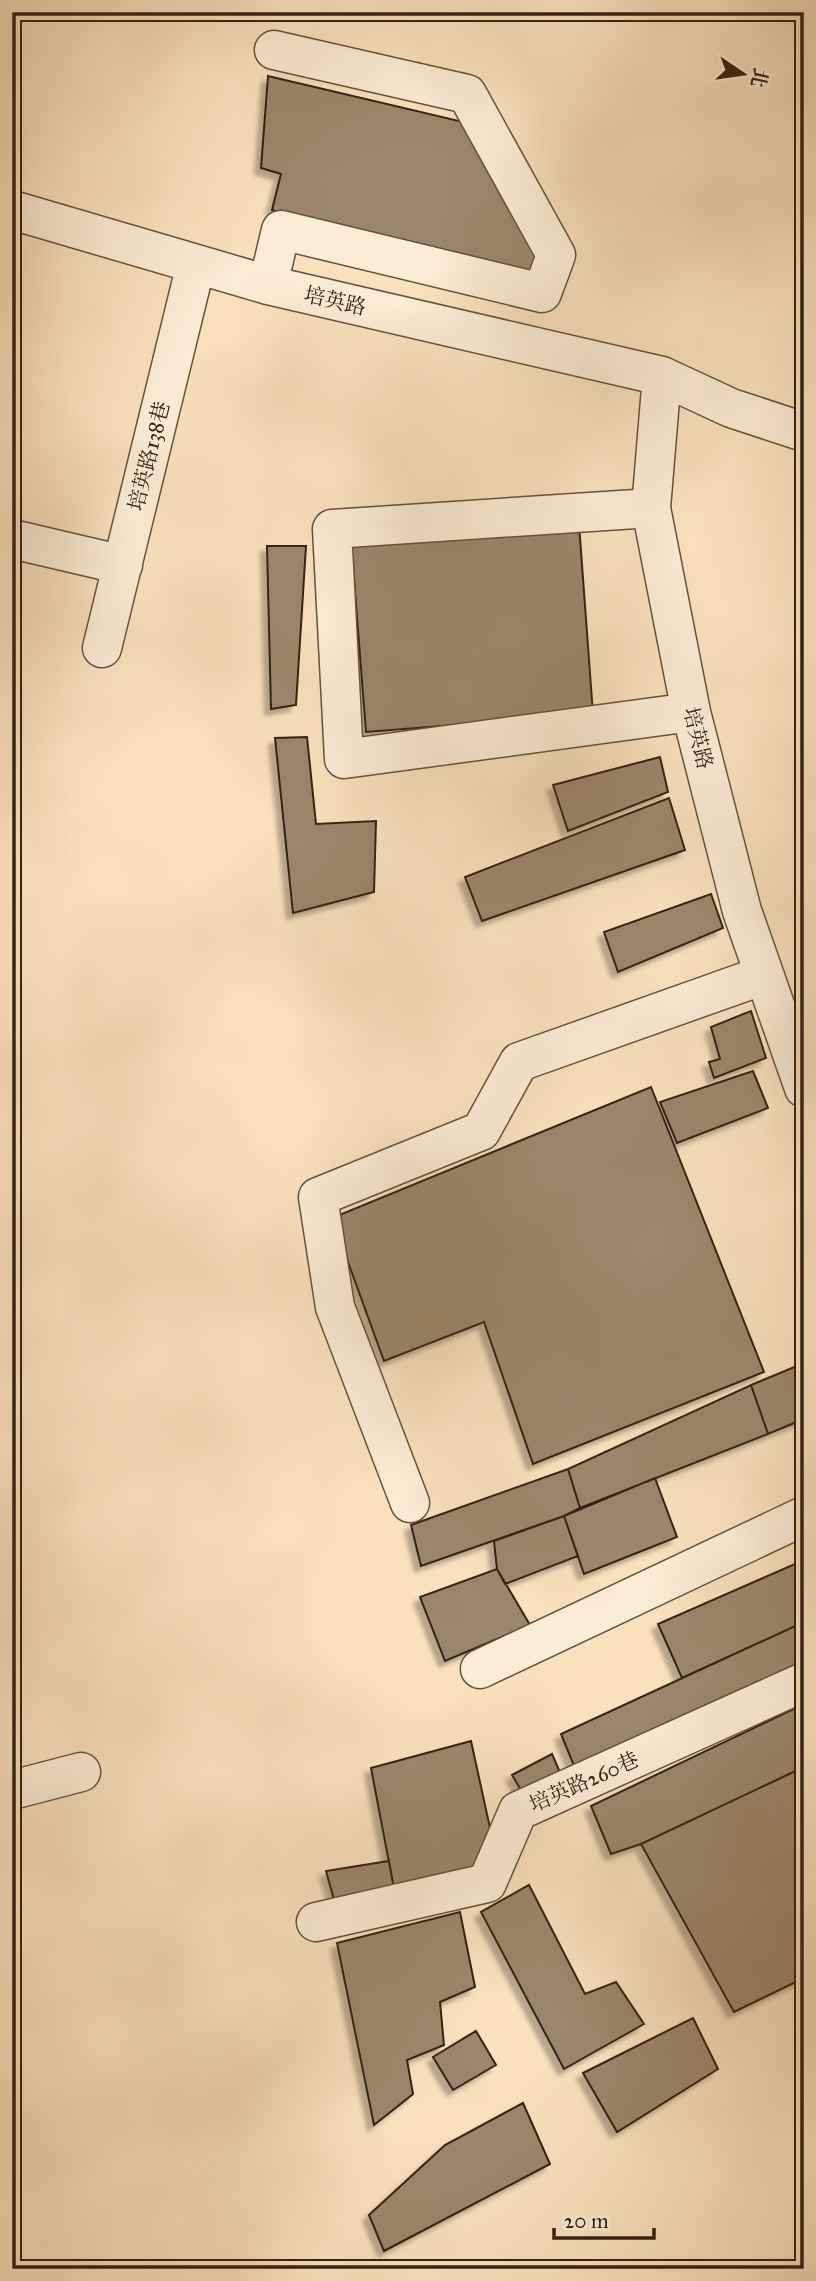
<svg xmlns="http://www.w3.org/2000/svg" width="816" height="2281" font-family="'IM FELL Great Primer','Noto Serif TC',serif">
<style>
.building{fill:#9a866c;stroke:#332314;stroke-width:2;filter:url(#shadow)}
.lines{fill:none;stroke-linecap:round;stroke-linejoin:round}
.minor-casing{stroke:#64523e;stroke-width:41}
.minor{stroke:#fbecd5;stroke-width:38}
.labels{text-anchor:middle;stroke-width:7;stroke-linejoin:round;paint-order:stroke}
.street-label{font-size:21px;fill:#332314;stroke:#fbecd5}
</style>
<defs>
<filter id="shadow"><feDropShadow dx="-6" dy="6" stdDeviation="2" flood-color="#0004"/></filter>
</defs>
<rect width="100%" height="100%" fill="#f9e1be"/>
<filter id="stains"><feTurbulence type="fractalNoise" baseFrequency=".00286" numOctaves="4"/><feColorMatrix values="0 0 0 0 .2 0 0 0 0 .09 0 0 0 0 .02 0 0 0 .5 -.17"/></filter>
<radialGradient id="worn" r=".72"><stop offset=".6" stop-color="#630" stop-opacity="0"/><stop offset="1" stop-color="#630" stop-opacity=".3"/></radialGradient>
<path class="building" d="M 268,76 L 472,124 L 540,254 L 534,280 L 272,210 L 281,174 L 261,168 Z
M 579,524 L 593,714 L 366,732 L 351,541 Z
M 267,546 L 306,546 L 296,705 L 271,709 Z
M 307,737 L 316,824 L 376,821 L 374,892 L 293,913 L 275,738 Z
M 660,757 L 668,792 L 568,831 L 553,785 Z
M 669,798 L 685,850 L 482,921 L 465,877 Z
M 711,894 L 723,928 L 618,972 L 604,932 Z
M 751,1011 L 766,1058 L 714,1078 L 709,1062 L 720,1059 L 711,1027 Z
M 753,1071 L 768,1108 L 677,1143 L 660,1102 Z
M 651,1087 L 764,1372 L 533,1464 L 484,1322 L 384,1361 L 332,1218 Z
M 804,1363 L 804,1419 L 768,1434 L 751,1385 Z
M 751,1385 L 768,1434 L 580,1508 L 568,1469 Z
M 568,1469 L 580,1508 L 564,1516 L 421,1566 L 411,1525 Z
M 655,1478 L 677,1537 L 584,1574 L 564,1516 Z
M 564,1516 L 578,1556 L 505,1584 L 497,1569 L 494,1541 Z
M 804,1560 L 804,1622 L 682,1678 L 658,1624 Z
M 497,1569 L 530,1625 L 445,1661 L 420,1597 Z
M 804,1622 L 804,1675 L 579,1778 L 561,1734 Z
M 804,1704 L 804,1767 L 641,1844 L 611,1854 L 591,1806 Z
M 471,1741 L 499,1869 L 395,1894 L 371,1768 Z
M 552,1754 L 568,1791 L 532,1809 L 512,1775 Z
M 804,1767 L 804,1978 L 734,2012 L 641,1844 Z
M 389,1861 L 395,1894 L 336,1907 L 326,1871 Z
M 529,1885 L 585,1994 L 616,1982 L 644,2024 L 564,2069 L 481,1912 Z
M 460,1912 L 475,1987 L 440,2002 L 444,2045 L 407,2060 L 413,2094 L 374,2125 L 337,1943 Z
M 693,2018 L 718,2069 L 617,2132 L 583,2073 Z
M 476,2031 L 496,2065 L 453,2090 L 433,2057 Z
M 523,2103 L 550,2164 L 384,2251 L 369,2215 L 445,2145 Z"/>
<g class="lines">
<defs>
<path id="minor" d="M 12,210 L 268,285 L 662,376 L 731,408 L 804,432
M 268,285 L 281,230 L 542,293 L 556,255 L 467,94 L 274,50
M 662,376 L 651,508 L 691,712 L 742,911 L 804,1088
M 651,508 L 332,529 L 344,759 L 691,712
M 12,539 L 123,565
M 102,648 L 196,264
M 410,1503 L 335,1307 L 318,1197 L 481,1131 L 519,1062 L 764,975
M 480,1669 L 804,1516
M 12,1790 L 81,1772
M 316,1922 L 487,1883 L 518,1811 L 804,1682"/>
</defs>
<use href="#minor" class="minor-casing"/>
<use href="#minor" class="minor"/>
</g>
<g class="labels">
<g class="street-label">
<text transform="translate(335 301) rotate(13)" y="7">培英路</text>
<text transform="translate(149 456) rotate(-76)" y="7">培英路138巷</text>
<text transform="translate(698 738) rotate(76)" y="7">培英路</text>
<text transform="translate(584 1782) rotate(-24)" y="7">培英路260巷</text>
</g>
</g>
<rect width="816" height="2281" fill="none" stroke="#f9e1be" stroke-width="42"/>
<rect x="14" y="14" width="788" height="2253" fill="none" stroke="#332314" stroke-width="3.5"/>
<rect x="21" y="21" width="774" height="2239" fill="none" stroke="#332314" stroke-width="2"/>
<g transform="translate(743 74) rotate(103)" stroke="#fbecd5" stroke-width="5" paint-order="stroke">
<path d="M0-5L12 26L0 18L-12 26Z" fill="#332314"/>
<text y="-10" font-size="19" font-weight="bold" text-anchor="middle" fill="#332314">北</text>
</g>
<path d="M554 2228v10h100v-10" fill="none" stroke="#332314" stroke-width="3.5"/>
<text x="564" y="2228" font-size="21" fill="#332314" stroke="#fbecd5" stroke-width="5" paint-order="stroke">20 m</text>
<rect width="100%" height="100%" filter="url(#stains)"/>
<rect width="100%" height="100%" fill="url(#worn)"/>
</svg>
